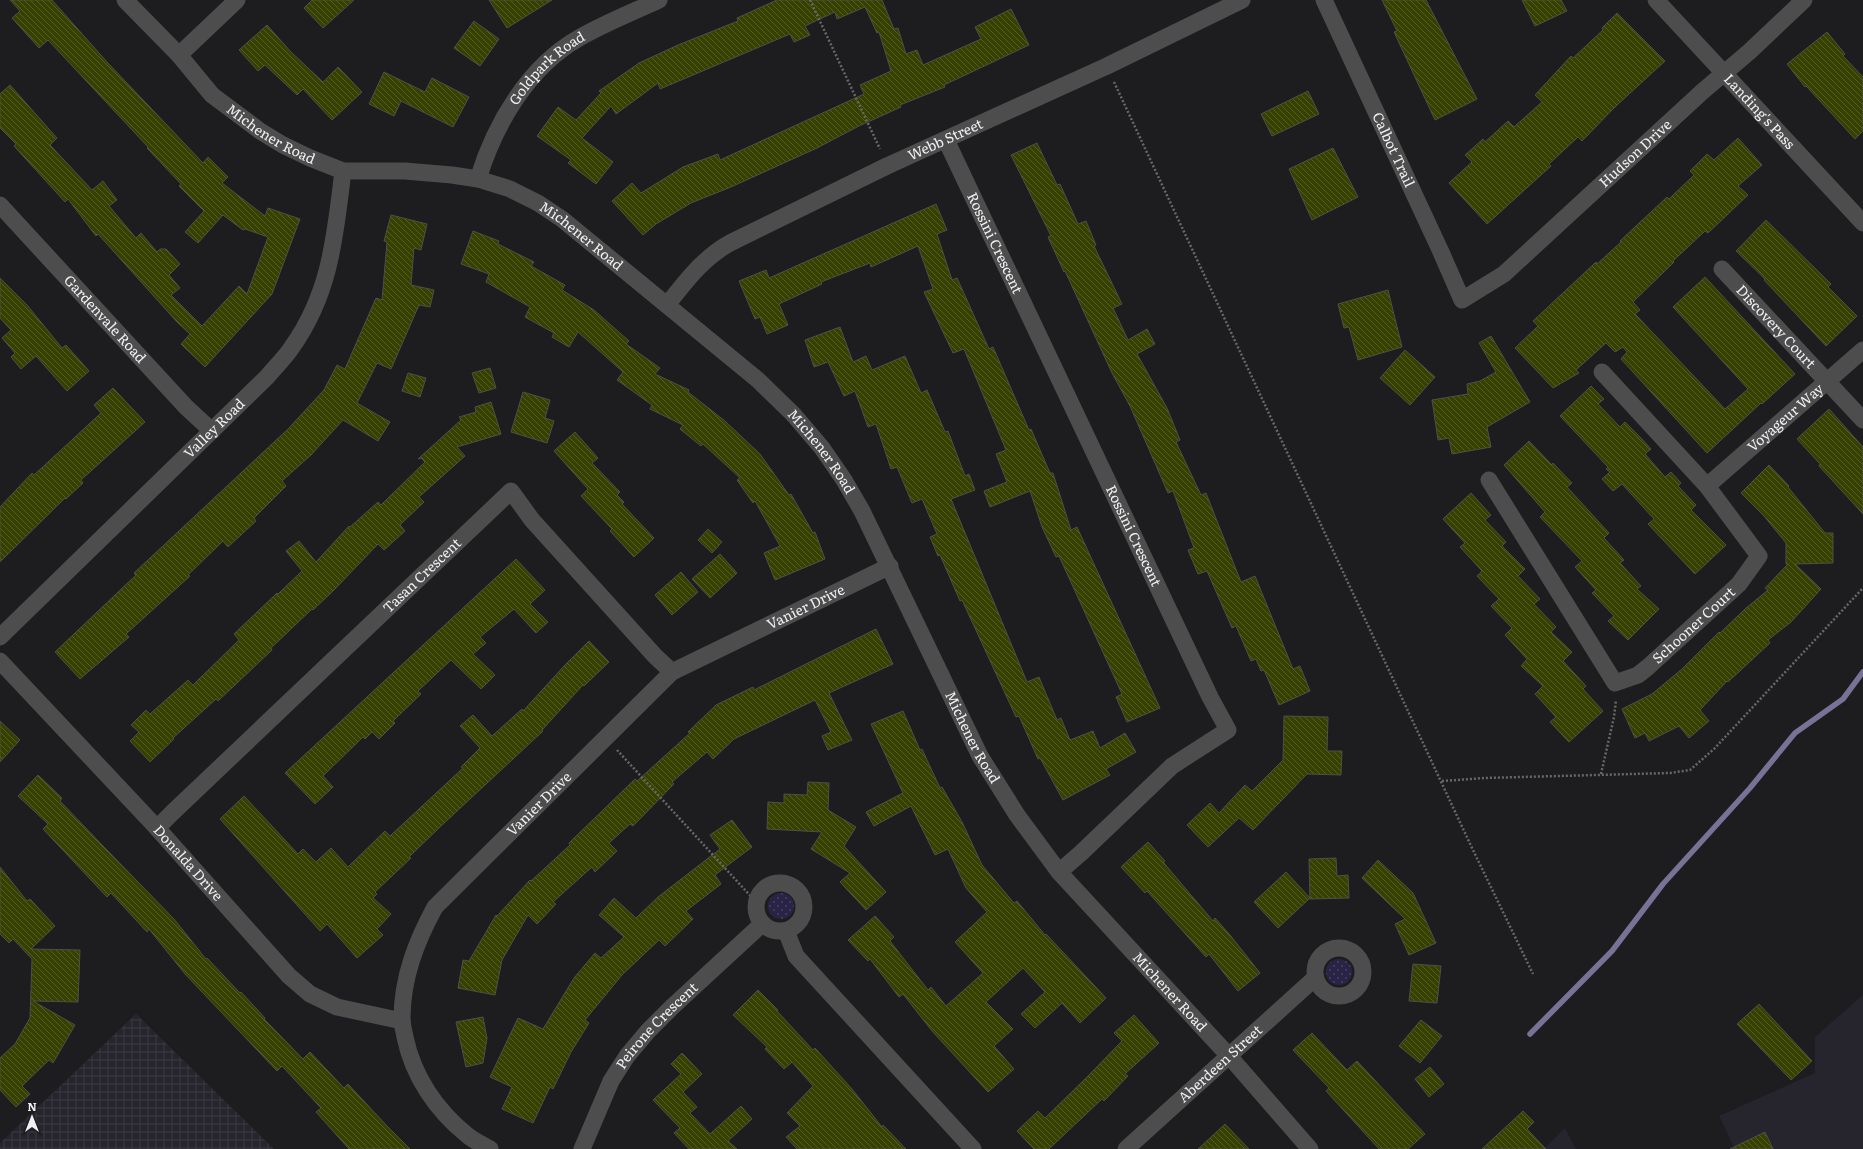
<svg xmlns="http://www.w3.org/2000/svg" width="1863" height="1149" font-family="Literata,serif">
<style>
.built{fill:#26252d}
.industrial{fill:url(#industrial-grid)}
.grass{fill:url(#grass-dots)}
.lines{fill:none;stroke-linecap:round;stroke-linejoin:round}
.stream{stroke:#797297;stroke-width:5.5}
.building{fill:url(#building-back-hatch);stroke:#4e4f4b}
.path{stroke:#68676a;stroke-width:2.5;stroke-dasharray:2 2;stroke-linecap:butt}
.street{stroke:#4d4d4e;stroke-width:17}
.labels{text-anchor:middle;stroke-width:3;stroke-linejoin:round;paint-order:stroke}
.street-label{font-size:14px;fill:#f0f0f2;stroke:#1d1c1f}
</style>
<defs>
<pattern id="industrial-grid" width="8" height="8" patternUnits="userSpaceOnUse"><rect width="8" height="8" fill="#26252d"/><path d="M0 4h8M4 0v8" fill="none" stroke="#3b3a42"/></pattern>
<pattern id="grass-dots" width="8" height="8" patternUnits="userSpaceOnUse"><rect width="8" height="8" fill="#292346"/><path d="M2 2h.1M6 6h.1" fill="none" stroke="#484361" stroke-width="1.8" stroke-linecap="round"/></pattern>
<pattern id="building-back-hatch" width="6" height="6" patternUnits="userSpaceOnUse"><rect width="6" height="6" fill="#364100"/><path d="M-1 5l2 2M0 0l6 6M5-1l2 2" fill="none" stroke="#535d26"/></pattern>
</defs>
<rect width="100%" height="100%" fill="#1d1c1f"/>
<path class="built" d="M 1863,995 L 1863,1149 L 1735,1149 L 1719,1116 L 1815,1073 L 1815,1037 Z
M 1565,1128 L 1576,1149 L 1544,1149 Z"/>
<path class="industrial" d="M 136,1014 L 274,1149 L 0,1149 L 0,1143 Z"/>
<path class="grass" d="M768 906a13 13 0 1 1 26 0a13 13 0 1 1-26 0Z
M1326 972a13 13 0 1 1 26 0a13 13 0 1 1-26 0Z"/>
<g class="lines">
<path class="stream" d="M 1530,1034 L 1612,951 L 1663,884 L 1750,788 L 1795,733 L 1843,699 L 1863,672"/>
</g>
<path class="building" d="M 10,0 L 52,0 L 107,62 L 203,163 L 208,157 L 228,177 L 222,183 L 265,216 L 268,208 L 300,219 L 272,294 L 205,367 L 181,344 L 190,334 L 177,322 L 98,234 L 96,236 L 68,199 L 65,202 L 14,146 L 16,144 L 0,128 L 0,94 L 10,85 L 57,138 L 50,145 L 92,190 L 103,181 L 117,200 L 109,206 L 136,238 L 141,233 L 157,252 L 160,249 L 166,249 L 180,264 L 169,275 L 180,288 L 171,295 L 202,326 L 239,286 L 247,294 L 268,237 L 245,229 L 243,230 L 223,215 L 198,243 L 185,232 L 204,211 L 179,186 L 181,184 L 147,148 L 148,147 L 48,40 L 39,48 L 12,18 L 20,11 Z
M 312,0 L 354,0 L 323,28 L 304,8 Z
M 489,0 L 552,0 L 507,28 Z
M 777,0 L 882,0 L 894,29 L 898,28 L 906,54 L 917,50 L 923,65 L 981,39 L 975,27 L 1011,9 L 1029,45 L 944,85 L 945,87 L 900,105 L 901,107 L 859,126 L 817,148 L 731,187 L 691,203 L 656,224 L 643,235 L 612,201 L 632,183 L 641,193 L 683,167 L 718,154 L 720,160 L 864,94 L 860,85 L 891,71 L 879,32 L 877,33 L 865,7 L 837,19 L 835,12 L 805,26 L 810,35 L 794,42 L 790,34 L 660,89 L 658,83 L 616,114 L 611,106 L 582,138 L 613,162 L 596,184 L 568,163 L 571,160 L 537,136 L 558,107 L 576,120 L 601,93 L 599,91 L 639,63 L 678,45 L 738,21 L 737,18 Z
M 1382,0 L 1426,0 L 1477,99 L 1435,120 L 1394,32 L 1397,31 Z
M 1522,0 L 1561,0 L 1567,11 L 1535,26 Z
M 1617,13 L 1665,61 L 1615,107 L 1582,141 L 1578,137 L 1549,164 L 1551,166 L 1487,224 L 1449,183 L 1472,162 L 1465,155 L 1483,139 L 1485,142 L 1508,121 L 1514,127 L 1542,102 L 1535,95 L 1571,56 L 1573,58 L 1603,30 L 1602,28 Z
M 474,21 L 499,39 L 480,66 L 454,48 Z
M 267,25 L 291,52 L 323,82 L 338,67 L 362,92 L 332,120 L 303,89 L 297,95 L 265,65 L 258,71 L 239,50 Z
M 1827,32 L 1845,54 L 1843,56 L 1863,77 L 1863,131 L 1855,139 L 1806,86 L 1805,87 L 1787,64 Z
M 384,72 L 425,92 L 432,78 L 469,97 L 453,127 L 401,101 L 394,116 L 369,104 Z
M 1308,91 L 1319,114 L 1272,136 L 1261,114 Z
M 1738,138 L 1762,165 L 1738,186 L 1748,195 L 1708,233 L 1705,231 L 1673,261 L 1674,262 L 1633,302 L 1640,310 L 1635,314 L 1725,409 L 1748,389 L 1673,307 L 1705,277 L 1795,374 L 1762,404 L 1761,403 L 1707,453 L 1621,359 L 1627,352 L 1623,347 L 1615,352 L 1606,343 L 1576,370 L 1579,373 L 1553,388 L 1515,348 L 1538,326 L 1533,321 L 1596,262 L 1597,264 L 1621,242 L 1620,241 L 1667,197 L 1669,199 L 1694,175 L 1690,171 L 1707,154 L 1714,160 Z
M 1037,143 L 1057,185 L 1060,184 L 1078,224 L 1086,221 L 1096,245 L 1094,246 L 1122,304 L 1113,308 L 1128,340 L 1147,329 L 1155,344 L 1137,354 L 1167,408 L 1180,440 L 1176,442 L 1201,495 L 1206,493 L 1241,582 L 1255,576 L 1293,669 L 1300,666 L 1310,691 L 1279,705 L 1264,670 L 1261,671 L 1256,659 L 1251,661 L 1236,626 L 1232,628 L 1207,571 L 1198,574 L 1188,550 L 1194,548 L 1173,491 L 1168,493 L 1130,406 L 1112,373 L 1065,271 L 1064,272 L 1048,237 L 1051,236 L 1011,155 Z
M 1333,148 L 1358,197 L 1312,220 L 1289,169 Z
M 936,204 L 947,230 L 937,234 L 952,280 L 957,278 L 989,349 L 993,347 L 1029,430 L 1031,429 L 1050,473 L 1053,473 L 1071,530 L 1077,527 L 1160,708 L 1127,722 L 1116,697 L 1122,694 L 1059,556 L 1056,557 L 1042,527 L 1030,491 L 990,507 L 984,491 L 1007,482 L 996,454 L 1006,450 L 964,349 L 953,353 L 924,292 L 933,289 L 918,246 L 871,267 L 870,263 L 821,282 L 822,284 L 779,304 L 788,325 L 767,334 L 760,317 L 755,319 L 739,281 L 766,270 L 769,278 Z
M 391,215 L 427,224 L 421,250 L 414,248 L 411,285 L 434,290 L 430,307 L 419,305 L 391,369 L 377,363 L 357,403 L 390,422 L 378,441 L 343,420 L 311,455 L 282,481 L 286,486 L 254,518 L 256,521 L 228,547 L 223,541 L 188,575 L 190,576 L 126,634 L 129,637 L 80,679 L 55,652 L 136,575 L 134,573 L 288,429 L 324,390 L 337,365 L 345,369 L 376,298 L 382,300 L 387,242 L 384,241 Z
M 1766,220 L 1831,284 L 1828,287 L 1857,316 L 1826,346 L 1764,280 L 1765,279 L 1736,251 Z
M 473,231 L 499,241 L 498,244 L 534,262 L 531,266 L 565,285 L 562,290 L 594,310 L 629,341 L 626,344 L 660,368 L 655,374 L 689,390 L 688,392 L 725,421 L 760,454 L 789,495 L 791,494 L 813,533 L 815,532 L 825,559 L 775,580 L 764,553 L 780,546 L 755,501 L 753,503 L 737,480 L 740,478 L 703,444 L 701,446 L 680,429 L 683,425 L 650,409 L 652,405 L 617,380 L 623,372 L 578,332 L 569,347 L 552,337 L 554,333 L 525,317 L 530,307 L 486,282 L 489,274 L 461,264 Z
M 0,278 L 27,305 L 62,348 L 66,345 L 89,371 L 67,391 L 36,356 L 21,369 L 11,357 L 15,353 L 2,338 L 11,330 L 0,318 Z
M 1388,290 L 1402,347 L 1358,360 L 1349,327 L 1344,328 L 1338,304 Z
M 840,327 L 853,362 L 866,356 L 872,370 L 905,356 L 921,393 L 927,390 L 945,432 L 948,431 L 965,476 L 969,474 L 975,490 L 951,499 L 1027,682 L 1039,677 L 1057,720 L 1061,718 L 1070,740 L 1093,731 L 1100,748 L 1125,733 L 1136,752 L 1106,769 L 1110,775 L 1063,800 L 1040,758 L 1038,759 L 1019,716 L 1016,717 L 962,600 L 960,601 L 940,555 L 938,556 L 930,537 L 937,534 L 922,499 L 912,503 L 897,467 L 891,469 L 876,424 L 868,427 L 855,391 L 844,396 L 828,362 L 814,367 L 805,340 Z
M 1491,336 L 1530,402 L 1487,427 L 1491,447 L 1452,454 L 1449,438 L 1438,440 L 1432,400 L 1468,394 L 1467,384 L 1480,381 L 1496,372 L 1479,343 Z
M 1405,350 L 1435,377 L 1410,405 L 1380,378 Z
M 490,368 L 496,388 L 479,393 L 472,373 Z
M 408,373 L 426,378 L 420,397 L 402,391 Z
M 1591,386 L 1604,399 L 1598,404 L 1620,427 L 1625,422 L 1641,438 L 1651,449 L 1645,454 L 1665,477 L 1671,472 L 1681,483 L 1678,486 L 1696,505 L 1691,510 L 1726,545 L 1695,574 L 1648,524 L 1654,519 L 1622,484 L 1613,491 L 1602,479 L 1610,472 L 1606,469 L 1608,467 L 1560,416 Z
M 113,388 L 145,422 L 81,480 L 83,483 L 66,499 L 65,498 L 0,562 L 0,507 L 32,473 L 34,475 L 101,413 L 94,405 Z
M 523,392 L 550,400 L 545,418 L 554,421 L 547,443 L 511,432 Z
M 491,402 L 501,434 L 457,447 L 465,456 L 419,497 L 424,502 L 400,525 L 405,531 L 384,550 L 378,544 L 334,590 L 313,610 L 312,609 L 271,648 L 272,650 L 218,701 L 216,699 L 173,738 L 174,739 L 150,762 L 130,741 L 139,732 L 131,725 L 146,710 L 150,714 L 188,680 L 193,685 L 239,640 L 234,634 L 277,593 L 278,594 L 302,571 L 286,551 L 299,541 L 316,562 L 349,526 L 350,527 L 378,502 L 381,505 L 425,462 L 421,458 L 418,459 L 461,420 L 459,417 L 476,412 L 475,407 Z
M 1829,409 L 1863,447 L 1863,514 L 1819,466 L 1820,464 L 1797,439 Z
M 575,432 L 598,458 L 592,463 L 620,492 L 617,495 L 624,502 L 622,504 L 654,538 L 634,557 L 610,531 L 612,529 L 581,496 L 588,489 L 554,451 Z
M 1529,441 L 1552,465 L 1553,463 L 1572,483 L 1567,487 L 1609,533 L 1604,538 L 1624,560 L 1620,563 L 1641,586 L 1637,589 L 1659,609 L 1628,640 L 1608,621 L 1614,616 L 1592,593 L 1596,590 L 1575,567 L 1582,561 L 1540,517 L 1545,512 L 1504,465 Z
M 1769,465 L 1789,486 L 1788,487 L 1825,533 L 1833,533 L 1833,563 L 1795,564 L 1821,589 L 1791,622 L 1768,640 L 1770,643 L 1728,682 L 1727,681 L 1700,710 L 1709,721 L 1689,738 L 1679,726 L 1649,741 L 1645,733 L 1635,738 L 1622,709 L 1652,694 L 1682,669 L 1719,632 L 1720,633 L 1745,609 L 1768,590 L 1765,588 L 1788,564 L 1786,564 L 1786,543 L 1764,516 L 1741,493 Z
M 1471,493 L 1491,515 L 1485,520 L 1506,542 L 1502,546 L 1525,569 L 1518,576 L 1540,599 L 1534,604 L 1556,627 L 1551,632 L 1572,652 L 1563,661 L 1586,686 L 1583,689 L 1603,711 L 1569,742 L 1550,722 L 1556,717 L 1535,694 L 1543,686 L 1521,666 L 1527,659 L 1505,635 L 1512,628 L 1491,606 L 1499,599 L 1477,576 L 1482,571 L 1460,547 L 1465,543 L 1443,519 Z
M 708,529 L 722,542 L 712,553 L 698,540 Z
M 720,554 L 737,573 L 710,598 L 692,579 Z
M 516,559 L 545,590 L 530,604 L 548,622 L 536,633 L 514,609 L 480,637 L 486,643 L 473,654 L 495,675 L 481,689 L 451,660 L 418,691 L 421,694 L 393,721 L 395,723 L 379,739 L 372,732 L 365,739 L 363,737 L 323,776 L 333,787 L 315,804 L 285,773 Z
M 681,572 L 698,592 L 672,615 L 655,595 Z
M 876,629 L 893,664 L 829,693 L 852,740 L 828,750 L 822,736 L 831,732 L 815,700 L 734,739 L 713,759 L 707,752 L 672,782 L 674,784 L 633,826 L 630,824 L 609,843 L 617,851 L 595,872 L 592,867 L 553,902 L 556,904 L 537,924 L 528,915 L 502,960 L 495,995 L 458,988 L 463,960 L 469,961 L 496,915 L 497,916 L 530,880 L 531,881 L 570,845 L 569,843 L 635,779 L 637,781 L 690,733 L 688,732 L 716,705 L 753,687 L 754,690 Z
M 589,641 L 609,662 L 584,686 L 583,685 L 542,730 L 543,731 L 441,826 L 409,857 L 411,858 L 375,892 L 377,894 L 373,898 L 391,914 L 377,929 L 383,935 L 357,958 L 327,924 L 320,931 L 220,819 L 244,796 L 298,854 L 303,849 L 316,862 L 331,848 L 348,867 L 385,831 L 390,836 L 463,768 L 461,767 L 480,748 L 460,726 L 473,715 L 492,736 L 522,709 L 523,711 L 565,665 Z
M 903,711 L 920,750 L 922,749 L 940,788 L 942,787 L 962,822 L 982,865 L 1014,903 L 1017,901 L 1045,935 L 1046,934 L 1106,998 L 1080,1023 L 1062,1003 L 1035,1028 L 1021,1014 L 1045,992 L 1023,968 L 986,1002 L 1013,1029 L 994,1046 L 1014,1069 L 988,1092 L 932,1031 L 903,994 L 899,997 L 870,959 L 868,961 L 848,940 L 875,916 L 894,937 L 890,941 L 928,990 L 931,987 L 946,1006 L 983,973 L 955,942 L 987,912 L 966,888 L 948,849 L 935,855 L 911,806 L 874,826 L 866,812 L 903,793 L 871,724 Z
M 1284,716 L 1328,717 L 1327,751 L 1342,751 L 1341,775 L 1307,774 L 1253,830 L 1239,818 L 1208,847 L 1187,825 L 1210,803 L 1219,813 L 1245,785 L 1252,791 L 1283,760 Z
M 0,721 L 20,740 L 0,762 Z
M 38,775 L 62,798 L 60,801 L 104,847 L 174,919 L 206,959 L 207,958 L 240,993 L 241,992 L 265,1018 L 264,1019 L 303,1059 L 310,1052 L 344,1088 L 348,1084 L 387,1126 L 410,1149 L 349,1149 L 316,1112 L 321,1108 L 282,1066 L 277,1071 L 185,974 L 149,929 L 147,932 L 111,893 L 107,897 L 43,829 L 48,824 L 18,796 Z
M 808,782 L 829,783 L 828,810 L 856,827 L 844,846 L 886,892 L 866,910 L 840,882 L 850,873 L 811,849 L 822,832 L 767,829 L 768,802 L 784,803 L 784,794 L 807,795 Z
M 732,820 L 752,847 L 715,875 L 721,884 L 686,911 L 693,919 L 665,946 L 659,940 L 622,975 L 585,1020 L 589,1023 L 571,1052 L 553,1089 L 550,1087 L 533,1123 L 502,1109 L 512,1087 L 490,1077 L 518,1018 L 543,1029 L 574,978 L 595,953 L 601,958 L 624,937 L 599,915 L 614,898 L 636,918 L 658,897 L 720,849 L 710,835 Z
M 1148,842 L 1165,861 L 1163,862 L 1213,921 L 1215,918 L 1230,935 L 1260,973 L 1238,991 L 1209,954 L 1206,957 L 1147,891 L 1145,893 L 1121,867 Z
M 1336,858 L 1337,876 L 1348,875 L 1349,898 L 1310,899 L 1309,859 Z
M 1378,860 L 1413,893 L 1436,943 L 1409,955 L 1395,924 L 1405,919 L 1362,878 Z
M 0,867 L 27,901 L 30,899 L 55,926 L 31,949 L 80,950 L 78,1002 L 33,1001 L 75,1025 L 53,1063 L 49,1060 L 22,1086 L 30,1094 L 16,1107 L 0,1090 L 0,1058 L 15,1044 L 30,1018 L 32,959 L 13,939 L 9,943 L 0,934 Z
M 1286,872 L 1310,898 L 1278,928 L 1254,902 Z
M 1413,964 L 1441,966 L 1437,1003 L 1409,1001 Z
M 758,990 L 778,1010 L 777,1011 L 813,1050 L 815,1048 L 852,1089 L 882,1127 L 883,1125 L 906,1149 L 797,1149 L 786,1137 L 800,1126 L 787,1113 L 813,1086 L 792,1062 L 784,1069 L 765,1049 L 767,1047 L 733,1015 Z
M 1759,1004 L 1812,1061 L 1791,1080 L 1737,1024 Z
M 1134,1015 L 1159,1043 L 1125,1074 L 1128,1076 L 1104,1101 L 1102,1099 L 1049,1149 L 1034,1149 L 1017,1131 L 1038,1111 L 1045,1118 L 1085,1079 L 1122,1041 L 1114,1033 Z
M 483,1017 L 487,1038 L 483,1063 L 466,1067 L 456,1022 Z
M 1421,1020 L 1442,1036 L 1420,1063 L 1399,1046 Z
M 1312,1033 L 1347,1070 L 1357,1061 L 1425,1134 L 1408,1149 L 1379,1149 L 1326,1091 L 1329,1088 L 1293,1050 Z
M 682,1053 L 702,1074 L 683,1092 L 697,1107 L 690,1113 L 710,1134 L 741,1106 L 752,1119 L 728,1141 L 737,1149 L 689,1149 L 674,1133 L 680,1128 L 653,1100 L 681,1074 L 671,1064 Z
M 1430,1067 L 1444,1084 L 1429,1097 L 1415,1079 Z
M 1523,1111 L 1534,1122 L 1527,1129 L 1546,1149 L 1482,1149 Z
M 1225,1124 L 1249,1149 L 1198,1149 Z
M 1765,1132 L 1773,1149 L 1730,1149 Z"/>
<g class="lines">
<path class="path" d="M 810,0 L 880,149
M 1114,82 L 1472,848 L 1533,974
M 617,750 L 756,902
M 1601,774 L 1614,717 L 1616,700
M 1442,781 L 1485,778 L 1670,773 L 1690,770 L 1714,749 L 1863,588"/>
<g class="street">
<path id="s1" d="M 125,0 L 179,55 L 212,95 L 260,131 L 283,145 L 310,158 L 343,171 L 405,171 L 452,175 L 478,179 L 510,189 L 538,203 L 562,219 L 758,380 L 793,414 L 822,448 L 844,480 L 862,511 L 980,756 L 1017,815 L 1059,872 L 1229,1056 L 1310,1149"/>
<path id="s2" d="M 1324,0 L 1441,252 L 1462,300 L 1504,274 L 1703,91 L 1749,52 L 1804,0"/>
<path id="s3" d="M 1656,0 L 1863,223"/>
<path d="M 179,55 L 237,0"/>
<path id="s4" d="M 946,140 L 1210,697 L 1228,730 L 1172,766 L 1081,853 L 1059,872"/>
<path id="s5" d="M 478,179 C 495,124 528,67 579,38 C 605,23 633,12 659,0"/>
<path id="s6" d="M 0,205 L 186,407 L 212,431"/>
<path id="s7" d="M 1722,269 L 1863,420"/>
<path id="s8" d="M 667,305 C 686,281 703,258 730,243 L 887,166 L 1107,66 L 1242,0"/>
<path id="s9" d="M 1489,480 L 1615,683 L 1638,675 L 1648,667 L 1739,584 L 1759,556 L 1707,486 L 1602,372"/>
<path id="s10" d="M 1707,486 L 1863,350"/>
<path id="s11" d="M 0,637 L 267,377 C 275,367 285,358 292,347 C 331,292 335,235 343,171"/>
<path id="s12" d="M 0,661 L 157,828 L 289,976 L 310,994 L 337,1007 L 402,1021"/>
<path id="s13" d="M 157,828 L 173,812 L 511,491 L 532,520 L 655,656 L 672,672"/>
<circle cx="780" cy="907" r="24"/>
<path d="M 786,931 L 796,956 L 973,1149"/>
<circle cx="1339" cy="972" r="24"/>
<path id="s14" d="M 490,1149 C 483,1145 474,1141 467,1135 C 436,1110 413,1076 405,1037 C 404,1031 402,1025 402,1019 C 402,978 416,942 435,907 L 672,672 L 890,566"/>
<path id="s15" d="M 582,1149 L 611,1081 L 627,1056 L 648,1031 L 672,1007 L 762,924"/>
<path id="s16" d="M 1126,1149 L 1315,978"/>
</g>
</g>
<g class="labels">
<g class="street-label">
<text dy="5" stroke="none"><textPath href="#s5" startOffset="133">Goldpark Road</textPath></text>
<text dy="5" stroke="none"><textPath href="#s3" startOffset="152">Landing's Pass</textPath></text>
<text dy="5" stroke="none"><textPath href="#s1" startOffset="200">Michener Road</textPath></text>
<text dy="5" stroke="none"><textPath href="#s8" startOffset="328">Webb Street</textPath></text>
<text dy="5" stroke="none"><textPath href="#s2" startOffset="165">Calbot Trail</textPath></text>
<text dy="5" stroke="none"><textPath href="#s2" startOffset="558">Hudson Drive</textPath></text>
<text dy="5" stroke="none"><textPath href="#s1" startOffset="536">Michener Road</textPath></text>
<text dy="5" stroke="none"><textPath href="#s4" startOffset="114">Rossini Crescent</textPath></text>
<text dy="5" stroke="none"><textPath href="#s6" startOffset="155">Gardenvale Road</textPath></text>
<text dy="5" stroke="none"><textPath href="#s7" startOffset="79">Discovery Court</textPath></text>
<text dy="5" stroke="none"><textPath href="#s10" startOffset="104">Voyageur Way</textPath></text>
<text dy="5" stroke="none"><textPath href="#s11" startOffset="299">Valley Road</textPath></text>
<text dy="5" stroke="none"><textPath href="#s1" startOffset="860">Michener Road</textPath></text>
<text dy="5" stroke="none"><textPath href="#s4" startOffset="438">Rossini Crescent</textPath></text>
<text dy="5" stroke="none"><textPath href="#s13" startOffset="366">Tasan Crescent</textPath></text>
<text dy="5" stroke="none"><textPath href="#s14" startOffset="764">Vanier Drive</textPath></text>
<text dy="5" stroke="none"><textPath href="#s9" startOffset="338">Schooner Court</textPath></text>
<text dy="5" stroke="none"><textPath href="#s1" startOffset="1184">Michener Road</textPath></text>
<text dy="5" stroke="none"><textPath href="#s14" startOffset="428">Vanier Drive</textPath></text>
<text dy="5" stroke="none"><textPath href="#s12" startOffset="276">Donalda Drive</textPath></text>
<text dy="5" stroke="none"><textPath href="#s1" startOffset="1508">Michener Road</textPath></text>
<text dy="5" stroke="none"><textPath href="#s15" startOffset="146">Peirone Crescent</textPath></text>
<text dy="5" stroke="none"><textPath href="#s16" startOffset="127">Aberdeen Street</textPath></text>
</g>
</g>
<g transform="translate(32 1117)" stroke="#1d1c1f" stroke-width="3" paint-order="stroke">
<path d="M0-3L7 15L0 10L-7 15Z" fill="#f0f0f2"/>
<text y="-6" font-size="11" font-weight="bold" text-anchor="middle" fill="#f0f0f2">N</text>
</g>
</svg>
